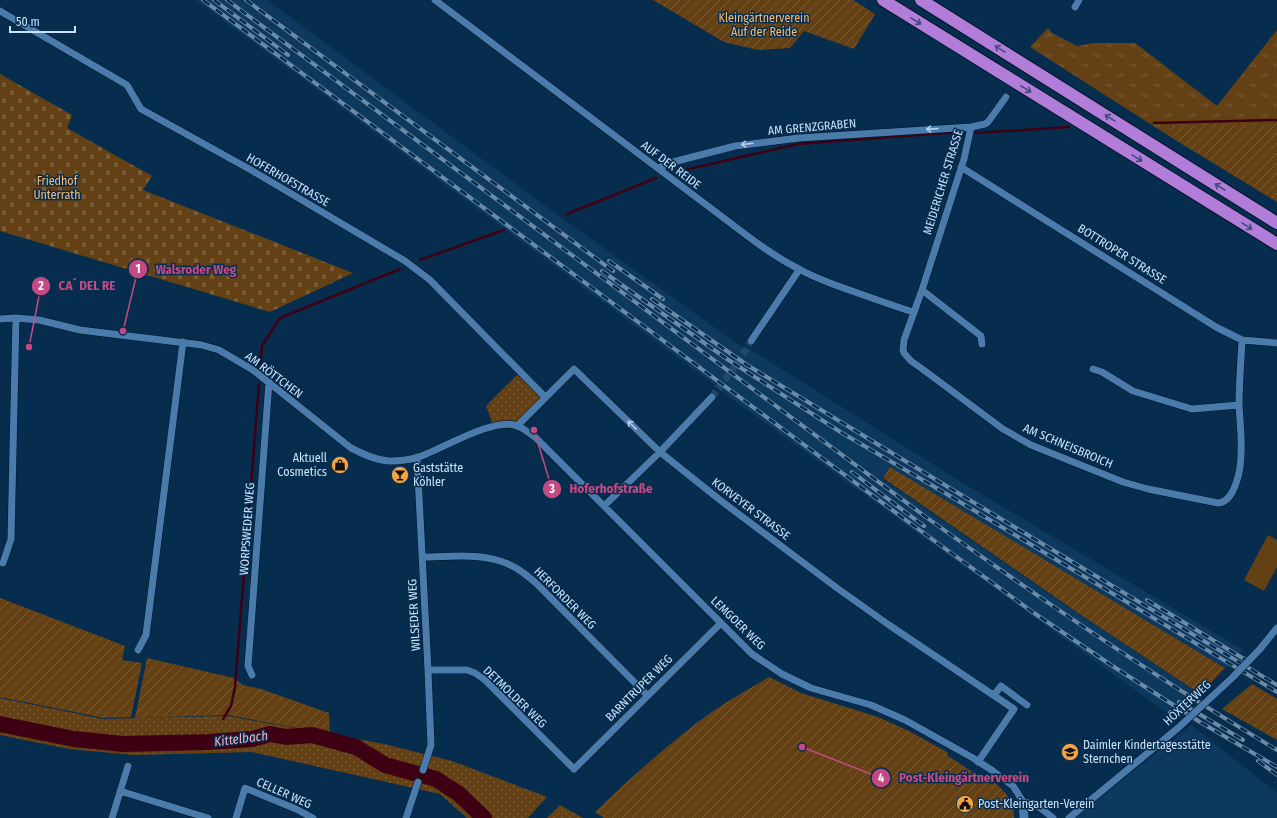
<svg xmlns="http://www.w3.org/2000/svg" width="1277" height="818" font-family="'Fira Sans Condensed',sans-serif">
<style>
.built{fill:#0e395f}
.grass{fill:url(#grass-tufts)}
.cemetery{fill:url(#cemetery-stones)}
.park{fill:url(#park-dots)}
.garden{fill:url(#garden-furrows)}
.pitch{fill:#644115}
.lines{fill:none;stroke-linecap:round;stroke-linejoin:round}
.stream{stroke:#3e0013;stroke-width:2.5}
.river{stroke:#3e0013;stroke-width:16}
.minor-tunnel{stroke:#244868;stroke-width:7;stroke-dasharray:7 3.5;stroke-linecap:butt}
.minor-casing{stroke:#00152b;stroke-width:8}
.tertiary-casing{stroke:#00152b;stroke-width:10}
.motorway-casing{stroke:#00152b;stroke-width:14}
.minor{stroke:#4a7bab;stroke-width:7}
.tertiary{stroke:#4a7bab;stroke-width:9}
.motorway{stroke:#b17dd8;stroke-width:12}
.rail-casing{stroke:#6b8aa8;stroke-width:4}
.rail{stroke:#072d4e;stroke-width:2.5;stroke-dasharray:8;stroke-linecap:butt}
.minor-bridge-casing{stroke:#00152b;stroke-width:8;stroke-linecap:butt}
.minor-bridge{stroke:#4a7bab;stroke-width:7}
.oneway{stroke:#42497e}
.oneway2{stroke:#b0cded}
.labels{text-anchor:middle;stroke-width:3;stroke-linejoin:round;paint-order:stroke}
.park-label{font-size:12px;fill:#fdbb6d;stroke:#072d4e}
.street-label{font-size:12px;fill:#c9e2fd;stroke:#072d4e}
.poi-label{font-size:12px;fill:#c9e2fd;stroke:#072d4e;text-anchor:start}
.water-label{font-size:13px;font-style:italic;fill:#fbaeb9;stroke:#072d4e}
.leader{fill:none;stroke:#c44a84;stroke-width:1.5}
.callout-dot{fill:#c44a84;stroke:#072d4e;stroke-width:1.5}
.mark-label{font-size:12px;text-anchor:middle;font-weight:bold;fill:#fff}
.callout-label{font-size:13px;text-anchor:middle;font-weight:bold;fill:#c44a84;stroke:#072d4e;stroke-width:3;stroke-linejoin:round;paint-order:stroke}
</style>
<defs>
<pattern id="grass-tufts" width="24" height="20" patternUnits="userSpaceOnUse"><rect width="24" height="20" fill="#644115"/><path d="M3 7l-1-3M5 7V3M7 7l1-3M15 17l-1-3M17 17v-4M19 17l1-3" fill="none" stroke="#795c38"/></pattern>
<pattern id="cemetery-stones" width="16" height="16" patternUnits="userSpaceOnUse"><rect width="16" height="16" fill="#644115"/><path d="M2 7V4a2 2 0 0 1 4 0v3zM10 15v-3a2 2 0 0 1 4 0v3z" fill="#795c38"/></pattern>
<pattern id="park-dots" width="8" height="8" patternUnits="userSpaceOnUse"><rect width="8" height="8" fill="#644115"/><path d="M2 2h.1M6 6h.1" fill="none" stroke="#795c38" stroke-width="1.8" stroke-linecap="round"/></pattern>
<pattern id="garden-furrows" width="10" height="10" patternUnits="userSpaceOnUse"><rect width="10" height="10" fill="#644115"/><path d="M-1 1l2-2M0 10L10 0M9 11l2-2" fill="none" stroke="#795c38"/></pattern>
</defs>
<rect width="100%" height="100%" fill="#072d4e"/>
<path class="built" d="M 196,0 L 267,0 L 544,205 L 743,348 L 745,346 L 953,477 L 1243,650 L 1226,668 L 890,467 L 882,479 L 1078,614 L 1199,694 L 1174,718 L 714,386 L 715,385 Z
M 1191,725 L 1277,793 L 1277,818 L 1075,818 Z"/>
<path class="grass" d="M 1048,28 L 1052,33 L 1077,46 L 1094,43 L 1135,43 L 1217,106 L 1277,30 L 1277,125 L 1171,125 L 1169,136 L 1030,47 Z"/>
<path class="cemetery" d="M 0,74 L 72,115 L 67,128 L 152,176 L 143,190 L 353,273 L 270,312 L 0,231 Z"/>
<path class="park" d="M 520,372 L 545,397 L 517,426 L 492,426 L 491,419 L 486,406 Z
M 0,698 L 103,719 L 227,716 L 384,744 L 452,761 L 547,797 L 528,818 L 467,818 L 440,794 L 252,752 L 134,755 L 69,749 L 0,735 Z
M 560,805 L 583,818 L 547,818 Z"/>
<path class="garden" d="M 653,0 L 853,0 L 875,14 L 854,49 L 804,31 L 790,48 L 758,50 L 724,42 Z
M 1247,124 L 1277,125 L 1277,202 L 1169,136 L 1171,125 Z
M 890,467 L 1225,668 L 1200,694 L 1078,613 L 883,478 Z
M 0,598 L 125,646 L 122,660 L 142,663 L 131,717 L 104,718 L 0,697 Z
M 147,658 L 234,678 L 243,685 L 261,689 L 329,713 L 330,734 L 227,715 L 135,718 Z
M 769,677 L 801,693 L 878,717 L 909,731 L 947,752 L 948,756 L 991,784 L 995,783 C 1007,793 1014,802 1014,818 L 604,818 L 595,812 C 633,776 673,739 716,709 C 733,698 751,688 769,677 Z
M 1252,684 L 1277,699 L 1277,740 L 1222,709 Z"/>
<path class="pitch" d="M 1268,535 L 1277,540 L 1277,567 L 1264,591 L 1244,580 Z"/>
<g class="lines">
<path class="stream" d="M 1154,123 L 1277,120
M 975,133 L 1069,127
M 676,172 L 798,144 L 945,133 L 963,133
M 567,214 L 656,178
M 420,260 L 504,230
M 260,366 L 262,346 L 280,318 L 400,269
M 223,719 L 231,706 L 235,687 L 259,384
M 209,742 L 213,736"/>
<path class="river" d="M 0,724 L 74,739 L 123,744 L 209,742 L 252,739 L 270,734 L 286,737 L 312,735 L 356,747 L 385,765 L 436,779 L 459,794 L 484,818"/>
<path class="minor-tunnel" d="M 712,397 L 738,362 L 751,341"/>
<defs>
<path id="minor" d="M 435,0 L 733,225 C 754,241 775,257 799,269 C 811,276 825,281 838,286 C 863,295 888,304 913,312
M 1075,7 L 1079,0
M 0,11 L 127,85 L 141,109 L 251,170 L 405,261 L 430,280 L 545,397
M 1006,97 L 988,122 L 985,124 L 971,127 L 964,159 L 922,290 L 904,340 L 903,350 L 904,353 L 911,361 L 921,368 L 1003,429 L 1031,445 L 1123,482 L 1148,489 L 1218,503 C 1235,502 1241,469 1241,454 C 1242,438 1240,422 1239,405 C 1239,384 1241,362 1242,340
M 961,167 L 1216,327 L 1242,340 L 1277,343
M 658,168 L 673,162 L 735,146 L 799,138 L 971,127
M 922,290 L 981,336 L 982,344
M 0,319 L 16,318 L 39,320 L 80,330 L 202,345 L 219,350 L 253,370 L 351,448 C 363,454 375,460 389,461 C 398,461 408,460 416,458 C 441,450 494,416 518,426 C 525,429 530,434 536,438 L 752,654 L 782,674 L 811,688 L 871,705 L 905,720 L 973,758 L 993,771 L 1013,786 L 1017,792 L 1023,802 C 1037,804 1042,809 1053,818
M 751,341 L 799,270
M 1093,369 L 1102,372 L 1133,391 L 1192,409 L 1239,405
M 517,426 L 574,369 L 660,452 L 720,500 L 837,588 L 889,625 L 1014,709 L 978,762
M 417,457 L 428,670 L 431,745 L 423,770
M 604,506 L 660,452 L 712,397
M 422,557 C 450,557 482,552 508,564 C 520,569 529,577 538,585 L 647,695
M 3,563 L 11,539 L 16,318
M 1260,649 L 1277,628
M 138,650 L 146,635 L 183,342
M 428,670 L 467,670 L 475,673 L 485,680 L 574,769 L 721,623
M 252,675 L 248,666 L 269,382
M 994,695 L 1001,686 L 1027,705
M 120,791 L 208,818
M 112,818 L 128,766
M 236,818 L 245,788 L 296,809 L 313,818
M 406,818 L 418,782
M 1069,818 L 1178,728"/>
<path id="tertiary" d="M 1023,802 L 1024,818"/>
<path id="motorway" d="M 883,0 L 1277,244
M 921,0 L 1277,223"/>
</defs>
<use href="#minor" class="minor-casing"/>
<use href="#tertiary" class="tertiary-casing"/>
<use href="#motorway" class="motorway-casing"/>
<use href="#minor" class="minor"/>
<use href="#tertiary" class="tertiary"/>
<use href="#motorway" class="motorway"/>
<defs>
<path id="rail" d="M 203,0 L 903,518 L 1034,613 L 1111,665 L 1200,722 L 1277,767
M 214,0 L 288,55
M 227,0 L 930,520 C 1043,601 1158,679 1277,750
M 246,0 L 613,271
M 609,261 L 663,299
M 602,271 L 727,359 L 842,433 L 945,493 L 1277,692
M 652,299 L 747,365 L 953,490 L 1277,685
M 852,472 L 924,526
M 1147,600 L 1249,662
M 1179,702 L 1243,740
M 1258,761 L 1277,775"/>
</defs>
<use href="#rail" class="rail-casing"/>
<use href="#rail" class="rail"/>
<defs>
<path id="minor-bridge" d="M 1178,728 L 1232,678 L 1260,649"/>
</defs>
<use href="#minor-bridge" class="minor-bridge-casing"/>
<use href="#minor-bridge" class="minor-bridge"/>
</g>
<defs><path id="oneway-shaft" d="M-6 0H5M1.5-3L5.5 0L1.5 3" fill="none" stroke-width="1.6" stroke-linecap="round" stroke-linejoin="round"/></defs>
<g class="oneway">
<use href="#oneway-shaft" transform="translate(916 21) rotate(32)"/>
<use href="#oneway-shaft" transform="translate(1000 49) rotate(-148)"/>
<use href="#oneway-shaft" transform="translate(1026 89) rotate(32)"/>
<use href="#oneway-shaft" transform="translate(1110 118) rotate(-148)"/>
<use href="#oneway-shaft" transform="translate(1137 158) rotate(32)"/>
<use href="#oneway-shaft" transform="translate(1220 187) rotate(-148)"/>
<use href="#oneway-shaft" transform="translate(1247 226) rotate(32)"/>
</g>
<g class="oneway2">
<use href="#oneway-shaft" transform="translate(932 129) rotate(176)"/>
<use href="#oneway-shaft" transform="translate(747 144) rotate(173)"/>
<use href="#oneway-shaft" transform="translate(632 425) rotate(-136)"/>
</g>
<defs>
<symbol id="shop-disc" viewBox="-11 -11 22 22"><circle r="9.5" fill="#f2a541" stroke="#072d4e"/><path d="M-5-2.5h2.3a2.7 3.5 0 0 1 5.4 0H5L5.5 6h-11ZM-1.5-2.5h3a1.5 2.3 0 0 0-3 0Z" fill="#111"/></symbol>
<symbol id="bar-disc" viewBox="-11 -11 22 22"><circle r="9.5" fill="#f2a541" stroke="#072d4e"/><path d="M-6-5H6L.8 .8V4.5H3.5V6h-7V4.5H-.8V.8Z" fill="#111"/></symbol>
<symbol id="school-disc" viewBox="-11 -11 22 22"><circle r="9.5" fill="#f2a541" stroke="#072d4e"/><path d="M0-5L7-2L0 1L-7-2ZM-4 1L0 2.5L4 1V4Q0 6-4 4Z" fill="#111"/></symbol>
<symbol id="civic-disc" viewBox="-11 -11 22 22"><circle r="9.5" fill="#f2a541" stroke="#072d4e"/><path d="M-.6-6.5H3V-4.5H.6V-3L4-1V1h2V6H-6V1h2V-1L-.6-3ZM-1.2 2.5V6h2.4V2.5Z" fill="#111"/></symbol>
</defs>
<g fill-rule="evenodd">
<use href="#shop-disc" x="330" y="455" width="20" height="20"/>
<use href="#bar-disc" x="390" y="465" width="20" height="20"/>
<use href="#school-disc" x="1060" y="742" width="20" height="20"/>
<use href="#civic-disc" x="955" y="794" width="20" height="20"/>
</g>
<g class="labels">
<g class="park-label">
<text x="764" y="22">Kleingärtnerverein<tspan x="764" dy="14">Auf der Reide</tspan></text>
<text x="57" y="185">Friedhof<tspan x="57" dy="14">Unterrath</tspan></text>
</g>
<g class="street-label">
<text transform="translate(812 127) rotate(-5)" y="4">AM GRENZGRABEN</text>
<text transform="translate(671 165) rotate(37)" y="4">AUF DER REIDE</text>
<text transform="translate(288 180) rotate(30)" y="4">HOFERHOFSTRASSE</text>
<text transform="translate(943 182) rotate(-73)" y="4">MEIDERICHER STRASSE</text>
<text transform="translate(1122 254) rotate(32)" y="4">BOTTROPER STRASSE</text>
<text transform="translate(274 375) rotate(37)" y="4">AM RÖTTCHEN</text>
<text transform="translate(1068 446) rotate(23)" y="4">AM SCHNEISBROICH</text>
<text transform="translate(751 509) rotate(37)" y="4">KORVEYER STRASSE</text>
<text transform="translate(247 529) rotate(-86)" y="4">WORPSWEDER WEG</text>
<text transform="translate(565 598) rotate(45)" y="4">HERFORDER WEG</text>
<text transform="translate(414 615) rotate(-93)" y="4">WILSEDER WEG</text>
<text transform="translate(738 623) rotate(44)" y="4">LEMGOER WEG</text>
<text transform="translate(639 688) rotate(-45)" y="4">BARNTRUPER WEG</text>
<text transform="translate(515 697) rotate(44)" y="4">DETMOLDER WEG</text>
<text transform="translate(1187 703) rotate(-43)" y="4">HÖXTERWEG</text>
<text transform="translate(284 793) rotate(24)" y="4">CELLER WEG</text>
</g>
<g class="poi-label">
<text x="327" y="462" text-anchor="end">Aktuell<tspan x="327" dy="14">Cosmetics</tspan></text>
<text x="413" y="472">Gaststätte<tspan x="413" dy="14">Köhler</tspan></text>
<text x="1083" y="749">Daimler Kindertagesstätte<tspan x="1083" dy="14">Sternchen</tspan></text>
<text x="978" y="808">Post-Kleingarten-Verein</text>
</g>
<g class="water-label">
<text transform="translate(241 738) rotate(-7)" y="5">Kittelbach</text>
</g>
</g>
<path class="leader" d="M123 331L138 269M29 347L41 286M534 430L552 489M802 747L881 778"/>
<g class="callout-dot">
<circle cx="123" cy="331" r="4"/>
<circle cx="29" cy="347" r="4"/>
<circle cx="534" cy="430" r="4"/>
<circle cx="802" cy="747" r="4"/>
<circle cx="138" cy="269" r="10"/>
<circle cx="41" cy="286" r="10"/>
<circle cx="552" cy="489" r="10"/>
<circle cx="881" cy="778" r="10"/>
</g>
<g class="mark-label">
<text x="138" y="273">1</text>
<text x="41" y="290">2</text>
<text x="552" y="493">3</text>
<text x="881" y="782">4</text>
</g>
<g class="callout-label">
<text x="196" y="274">Walsroder Weg</text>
<text x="87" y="290">CA´ DEL RE</text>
<text x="611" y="493">Hoferhofstraße</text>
<text x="964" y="782">Post-Kleingärtnerverein</text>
</g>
<path d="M10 26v6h65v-6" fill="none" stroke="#c9e2fd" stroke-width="2"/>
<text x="16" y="26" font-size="12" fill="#c9e2fd" stroke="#072d4e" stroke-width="3" paint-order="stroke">50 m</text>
</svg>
